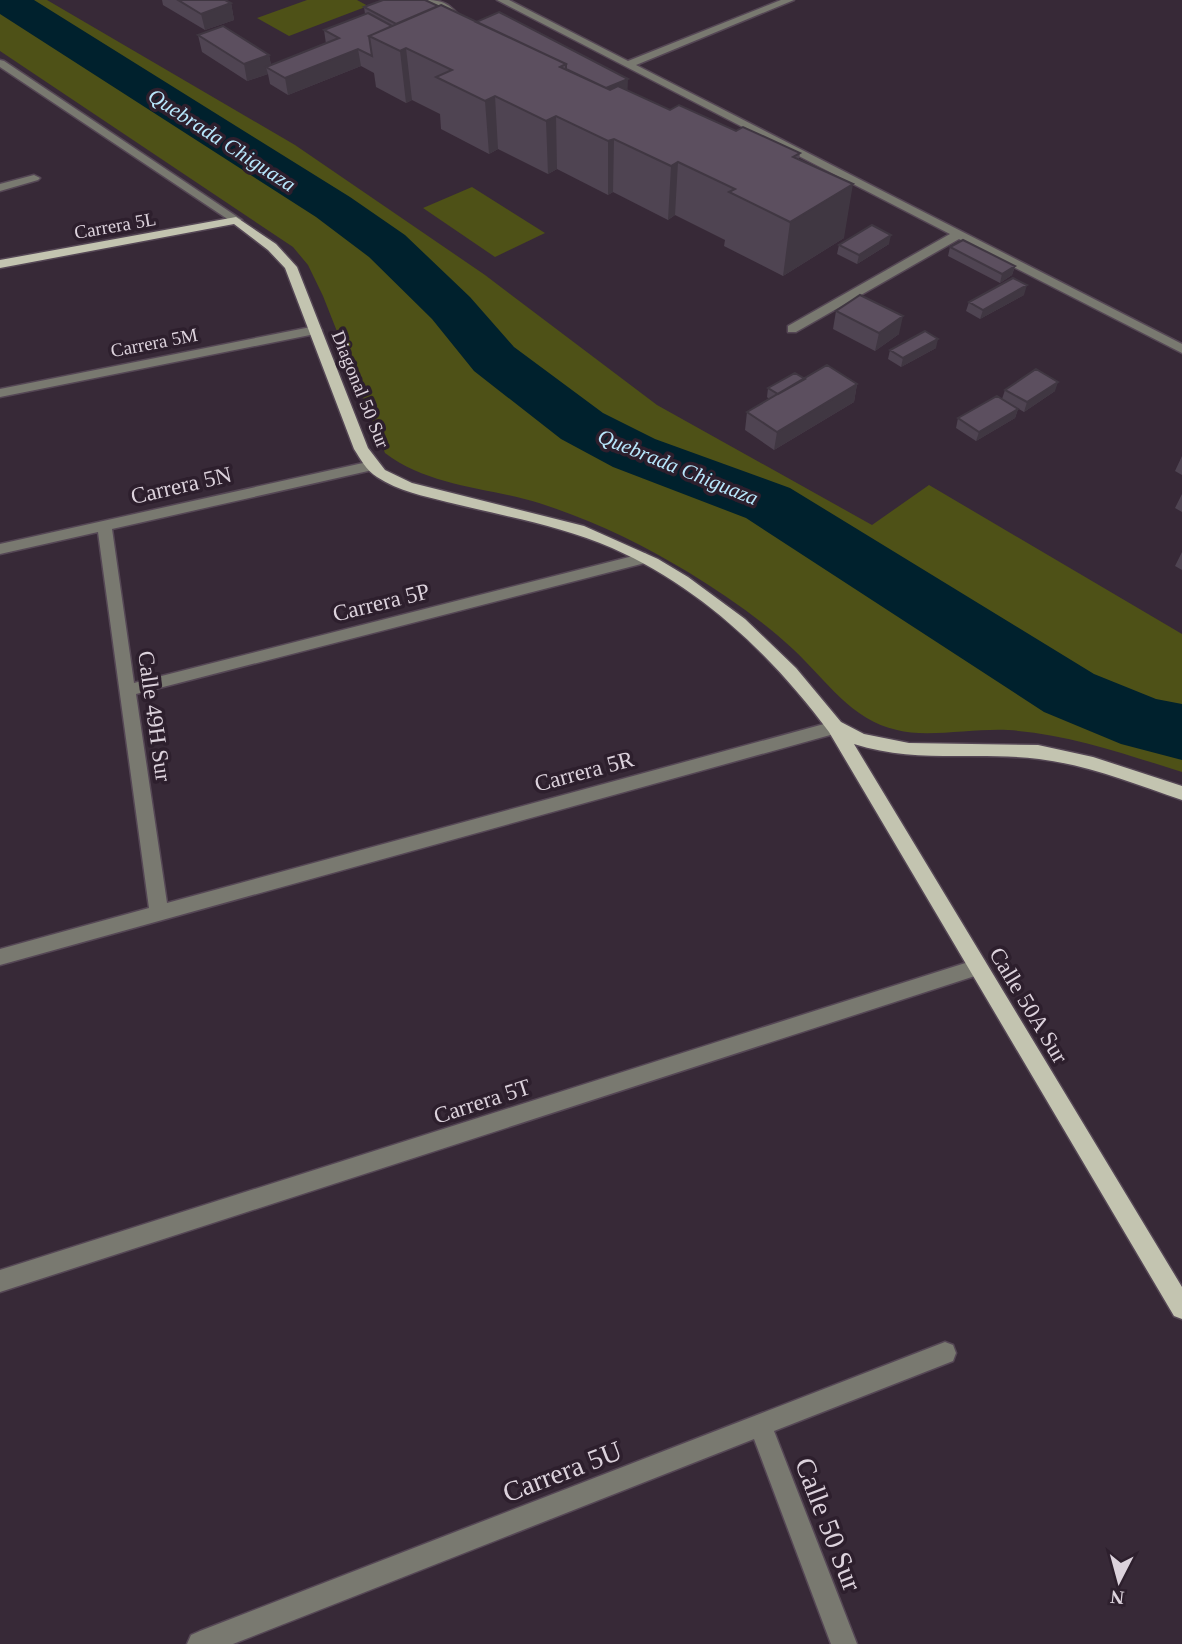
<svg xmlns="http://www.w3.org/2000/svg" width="1182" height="1644" font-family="Georgia,serif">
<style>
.green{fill:#4e5117}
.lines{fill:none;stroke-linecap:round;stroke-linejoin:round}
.river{fill:#00212d;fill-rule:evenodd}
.minor-casing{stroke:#554755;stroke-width:3}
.major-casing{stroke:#554755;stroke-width:3}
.minor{fill:#797970;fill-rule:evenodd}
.major{fill:#c3c4b0;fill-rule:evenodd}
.wall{fill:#4f4452}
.shaded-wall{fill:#403742}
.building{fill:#5c4f5f;stroke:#403742;stroke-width:2}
.labels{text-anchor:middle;stroke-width:7;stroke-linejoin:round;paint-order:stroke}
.far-street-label{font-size:19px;fill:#dcd2dc;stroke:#2d1f2d}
.far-water-label{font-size:21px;font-style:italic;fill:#b8e7fc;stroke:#2d1f2d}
.street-label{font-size:23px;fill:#dcd2dc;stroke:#2d1f2d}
.near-street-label{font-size:28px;fill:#dcd2dc;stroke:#2d1f2d}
</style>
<rect width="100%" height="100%" fill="#372937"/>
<path class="green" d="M 0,0 L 47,0 L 295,145 L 485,275 L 657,405 L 872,525 L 929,485 L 1182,634 L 1182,772 C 1125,754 1068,734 1008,730 C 975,728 926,738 897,730 C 851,720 826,680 794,650 C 762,620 725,595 688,572 C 640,543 592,520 539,503 C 487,487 430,487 385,453 L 323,296 L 308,265 L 293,247 L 0,51 Z
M 307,0 L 357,0 L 368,6 L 289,36 L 257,18 Z
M 472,187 L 545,233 L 495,257 L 423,208 Z"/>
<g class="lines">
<path class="river" d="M 0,0 L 34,0 L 350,197 L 405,235 L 470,297 L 514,347 L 603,413 L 655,439 L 790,488 L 1094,674 L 1156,699 L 1182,704 L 1182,760 L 1121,744 L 1044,712 L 746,518 L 613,467 L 561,439 L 474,371 L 432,319 L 369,257 L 316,217 L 0,14 Z"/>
<defs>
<path id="minor" d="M 427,0 C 445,0 451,6 462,19 L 454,21 L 444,9 Z
M 497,0 L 509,0 L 628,61 L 781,0 L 794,0 L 636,65 L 1182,344 L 1182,353 L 959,239 L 796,332 L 788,332 L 788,326 L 950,234 Z
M 0,60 L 4,61 L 242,220 L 232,222 L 0,67 Z
M 34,175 L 40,178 L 38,180 L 0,191 L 0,184 Z
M 316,326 L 322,330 L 320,333 L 0,397 L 0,389 Z
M 372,461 L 377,463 L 377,469 L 112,529 L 134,683 L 645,553 L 652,558 L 645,563 L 136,694 L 167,903 L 835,721 L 841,722 L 843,727 L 841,732 L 0,965 L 0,949 L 149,908 L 98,532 L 0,554 L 0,544 Z
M 978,959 L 985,961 L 987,967 L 985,973 L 978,975 L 0,1292 L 0,1270 Z
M 945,1342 L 953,1345 L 956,1353 L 953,1361 L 774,1431 L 857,1644 L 831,1644 L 754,1439 L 233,1644 L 187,1644 L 191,1635 L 200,1631 Z"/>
<path id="major" d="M 236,217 L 276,244 L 297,267 L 368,448 L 385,470 L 412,483 L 584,526 L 658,559 L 688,577 L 745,619 L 796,668 L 841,722 L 864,734 L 909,743 L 1038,745 L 1093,757 L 1182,786 L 1182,800 C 1135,784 1088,765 1039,759 C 975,751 917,764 854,744 L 1182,1287 L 1182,1319 L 1174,1316 L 829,732 C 772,655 700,587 612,548 C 559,525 503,516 447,502 C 424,496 398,491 377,477 C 366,470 361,460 354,449 L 285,268 L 268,250 L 234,224 L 0,268 L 0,260 Z"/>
</defs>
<use href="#minor" class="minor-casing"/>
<use href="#major" class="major-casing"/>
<use href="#minor" class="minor"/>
<use href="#major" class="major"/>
</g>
<path class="wall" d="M 162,0 L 225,0 L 231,3 L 234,20 L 205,30 L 163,5 Z
M 438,6 L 670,110 L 800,153 L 799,159 L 844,238 L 783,276 L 724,246 L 725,240 L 675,215 L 668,220 L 613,192 L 608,195 L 557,169 L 548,174 L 498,149 L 489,154 L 441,129 L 440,114 L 412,100 L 406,103 L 376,87 L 374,73 L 361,66 L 288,95 L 270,84 L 268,74 L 247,81 L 202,52 L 198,35 L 269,55 L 271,65 L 326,44 L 324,30 L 365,14 L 364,7 Z
M 889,244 L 857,264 L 837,254 L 839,245 Z
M 950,247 L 1015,266 L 1012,275 L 1000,283 L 948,256 Z
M 1024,295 L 980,319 L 966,311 L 969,302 Z
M 836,311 L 899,334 L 875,351 L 833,329 Z
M 936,348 L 901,367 L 888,359 L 890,350 Z
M 805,379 L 857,384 L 854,402 L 774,450 L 745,430 L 747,412 L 769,399 L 767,397 L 768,388 Z
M 1005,390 L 1055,391 L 1024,412 L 1002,399 Z
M 1018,409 L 1015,418 L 976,441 L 956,428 L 958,418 Z
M 1182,456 L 1182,475 L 1175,471 Z
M 1182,494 L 1182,512 L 1175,508 Z
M 1182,552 L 1182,570 L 1175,566 Z"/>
<path class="shaded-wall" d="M 231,3 L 234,20 L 205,30 L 201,14 Z
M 406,48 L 412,100 L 406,103 L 400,51 Z
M 358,49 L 361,66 L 288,95 L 285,78 Z
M 269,55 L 272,71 L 266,67 L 268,74 L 247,81 L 244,64 Z
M 628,79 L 627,103 L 587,96 Z
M 495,96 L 498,149 L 489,154 L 485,101 Z
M 556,116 L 557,169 L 548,174 L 546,121 Z
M 614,139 L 613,192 L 608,195 L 608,141 Z
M 678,162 L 675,215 L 668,220 L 671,166 Z
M 853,184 L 844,238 L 783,276 L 790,222 Z
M 891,235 L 889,244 L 857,264 L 859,255 Z
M 1015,266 L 1012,275 L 1000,283 L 1002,274 Z
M 1027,285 L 1024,295 L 980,319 L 983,310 Z
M 903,316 L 899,334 L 875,351 L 879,333 Z
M 938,339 L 936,348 L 901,367 L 903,358 Z
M 1058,382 L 1055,391 L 1024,412 L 1027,402 Z
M 857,384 L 854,402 L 774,450 L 777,432 Z
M 1018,409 L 1015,418 L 976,441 L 979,432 Z"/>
<path class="building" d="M 178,0 L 225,0 L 231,3 L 201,14 Z
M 383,0 L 425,0 L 438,6 L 396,24 L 364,7 Z
M 441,5 L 566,64 L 560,67 L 610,90 L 618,86 L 670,110 L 679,105 L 736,131 L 743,127 L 800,153 L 793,157 L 853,184 L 790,222 L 729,192 L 735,189 L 678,162 L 671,166 L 614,139 L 608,141 L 556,116 L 546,121 L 495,96 L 485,101 L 436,77 L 452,70 L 406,48 L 400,51 L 369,36 Z
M 499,12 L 628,79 L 606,88 L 566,69 L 566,64 L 476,22 Z
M 368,13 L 392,26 L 369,36 L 372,56 L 358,49 L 285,78 L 266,67 L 339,38 L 324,30 Z
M 223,26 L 269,55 L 244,64 L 198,35 Z
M 872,225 L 891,235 L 859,255 L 839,245 Z
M 963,240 L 1015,266 L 1002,274 L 950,247 Z
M 1013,278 L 1027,285 L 983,310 L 969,302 Z
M 860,295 L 903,316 L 879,333 L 836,311 Z
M 925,331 L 938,339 L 903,358 L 890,350 Z
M 827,365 L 857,384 L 777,432 L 747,412 Z
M 1036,369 L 1058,382 L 1027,402 L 1005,390 Z
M 795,373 L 805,379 L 778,394 L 768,388 Z
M 997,396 L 1018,409 L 979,432 L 958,418 Z"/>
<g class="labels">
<g class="far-street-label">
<text transform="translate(115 225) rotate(-10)" y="7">Carrera 5L</text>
<text transform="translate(154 342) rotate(-11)" y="7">Carrera 5M</text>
<text transform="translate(361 389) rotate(68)" y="7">Diagonal 50 Sur</text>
</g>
<g class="far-water-label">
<text transform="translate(222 140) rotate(33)" y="7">Quebrada Chiguaza</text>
<text transform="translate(678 467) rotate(22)" y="7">Quebrada Chiguaza</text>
</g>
<g class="street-label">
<text transform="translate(181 485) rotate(-13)" y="8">Carrera 5N</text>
<text transform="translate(381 602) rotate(-14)" y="8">Carrera 5P</text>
<text transform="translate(155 716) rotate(82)" y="8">Calle 49H Sur</text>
<text transform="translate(584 771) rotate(-15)" y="8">Carrera 5R</text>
<text transform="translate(1029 1005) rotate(59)" y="8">Calle 50A Sur</text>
<text transform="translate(482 1101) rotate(-18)" y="8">Carrera 5T</text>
</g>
<g class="near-street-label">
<text transform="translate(562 1471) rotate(-21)" y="10">Carrera 5U</text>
<text transform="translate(829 1524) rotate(69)" y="10">Calle 50 Sur</text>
</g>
</g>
<g transform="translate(1119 1581) rotate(186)" stroke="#2d1f2d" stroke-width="5" paint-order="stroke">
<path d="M0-5L12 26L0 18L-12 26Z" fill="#dcd2dc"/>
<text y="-10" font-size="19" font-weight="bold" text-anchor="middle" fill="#dcd2dc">N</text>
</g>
</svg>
